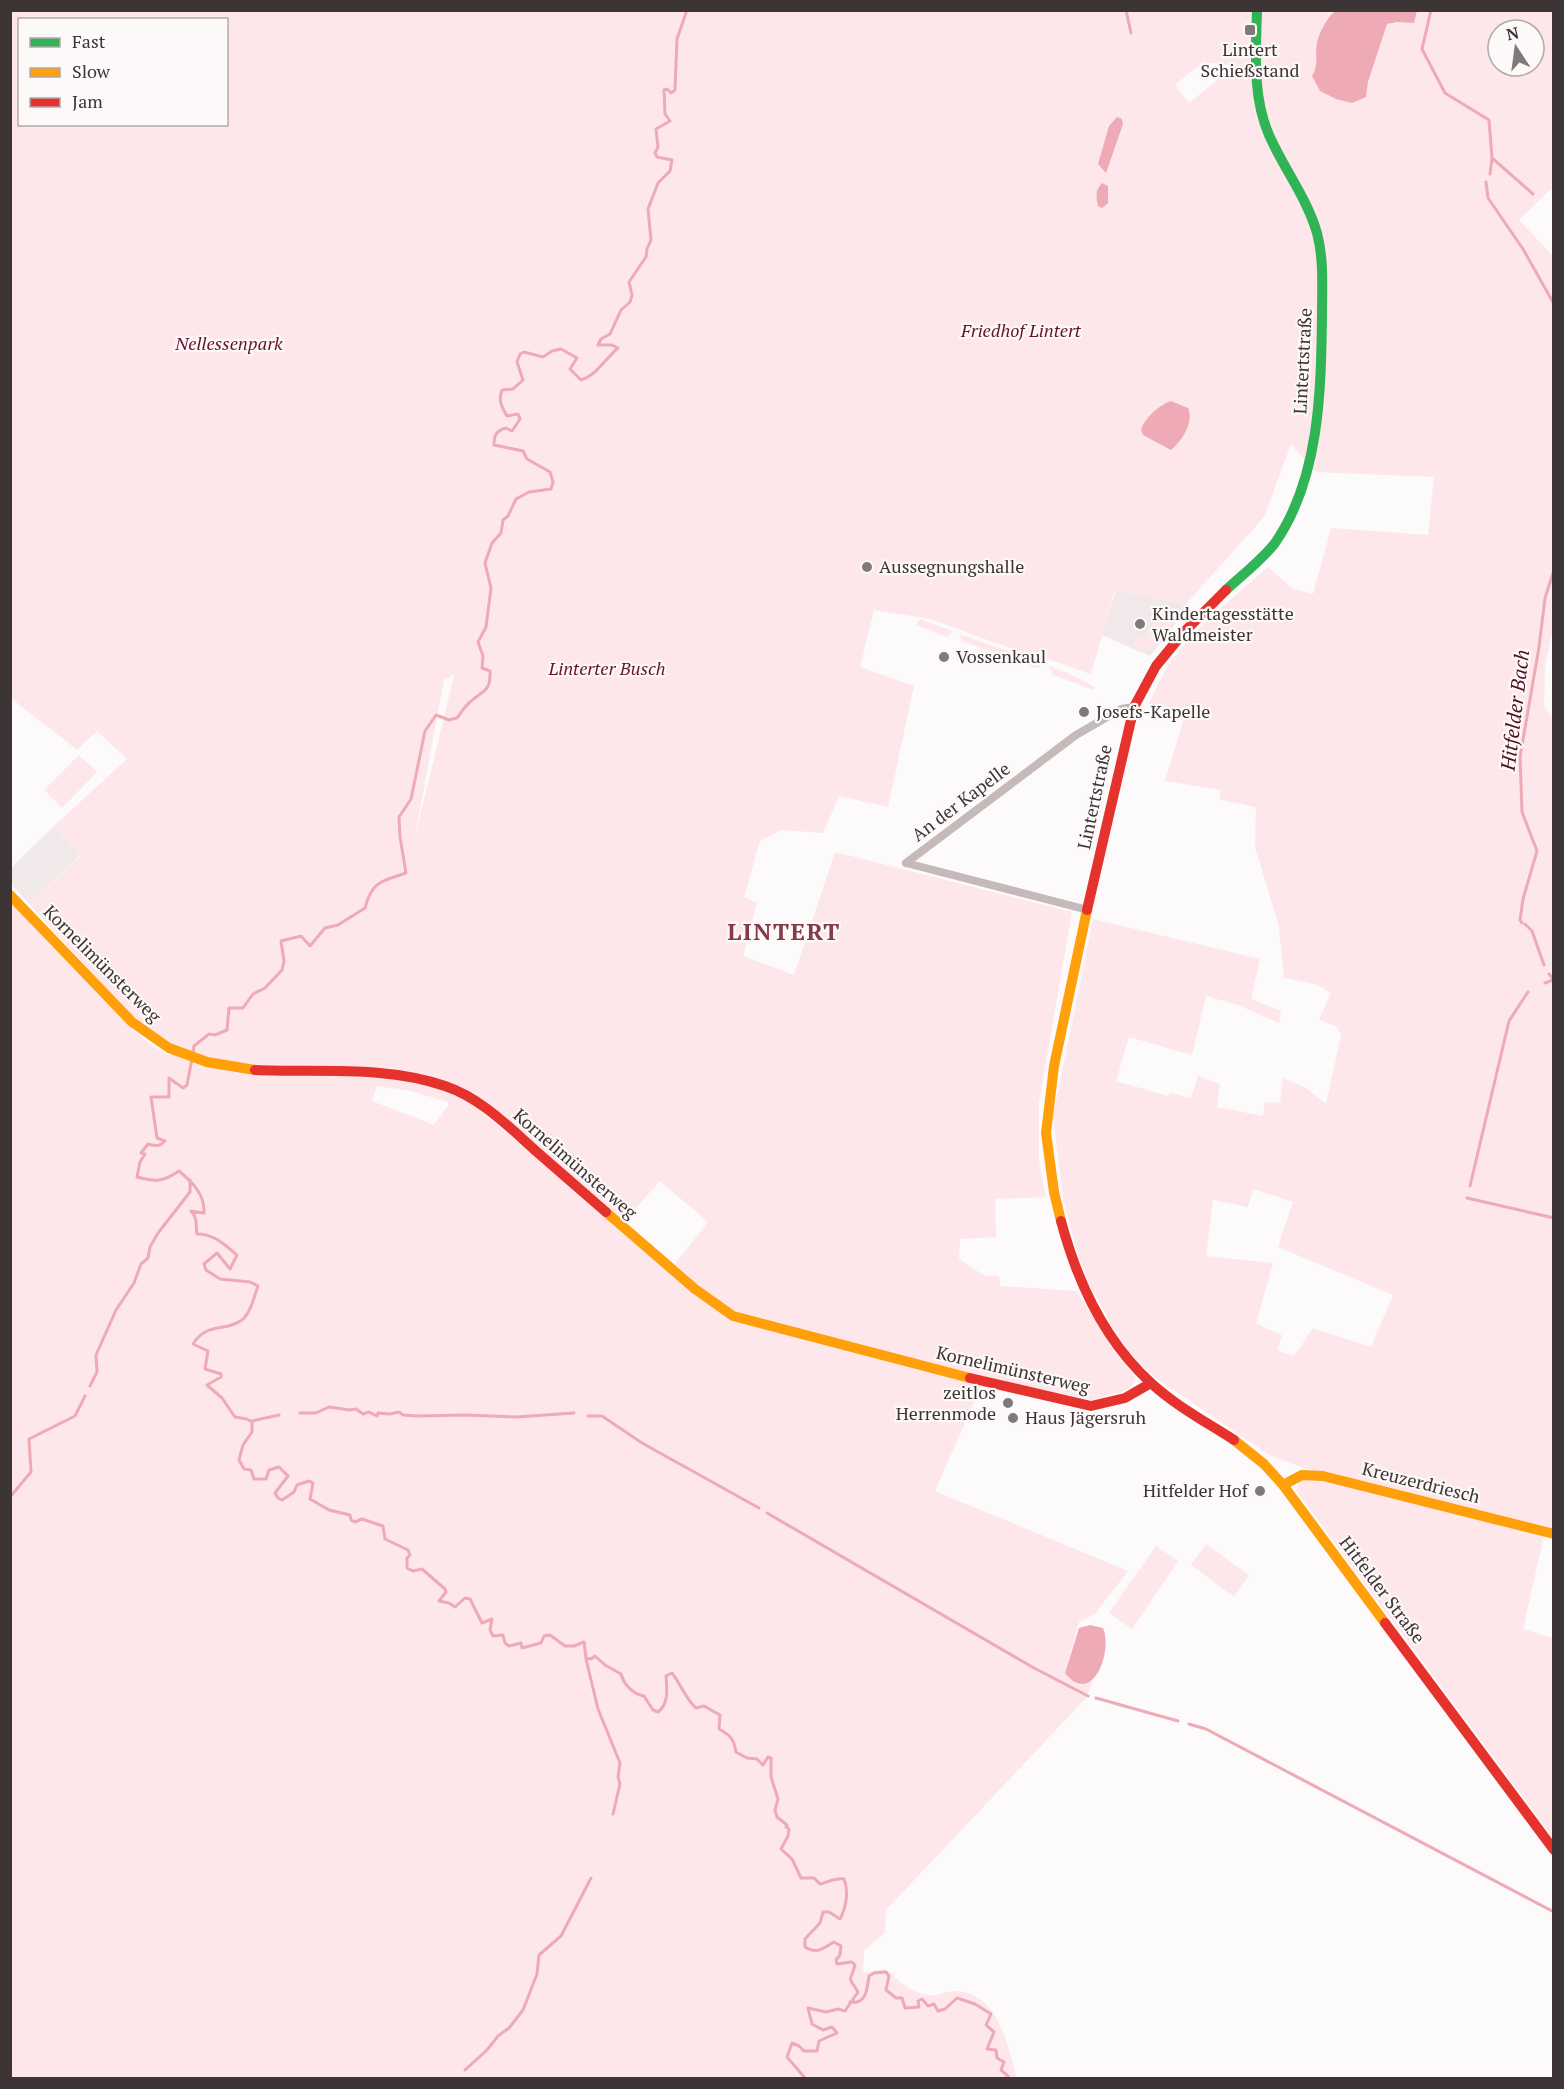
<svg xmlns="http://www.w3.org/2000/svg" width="1564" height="2089" font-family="'PT Serif',serif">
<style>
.built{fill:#f1e8e9}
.green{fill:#fde7ea;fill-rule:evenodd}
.water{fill:#eeaab5}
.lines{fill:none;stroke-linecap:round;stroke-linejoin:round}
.stream{stroke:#eeaab5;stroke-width:3}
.street{stroke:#c5b9b9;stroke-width:8}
.fast{stroke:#30b455;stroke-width:10}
.slow{stroke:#ff9f0a;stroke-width:10}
.jam{stroke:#e5322d;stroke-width:10}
.poi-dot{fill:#80797a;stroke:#fdf9f9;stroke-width:2}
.labels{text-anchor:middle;stroke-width:4.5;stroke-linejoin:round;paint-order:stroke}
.poi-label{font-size:18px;fill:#3d3435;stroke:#fdf9f9;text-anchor:start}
.park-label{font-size:18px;font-style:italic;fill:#68112c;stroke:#fdf9f9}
.street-label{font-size:18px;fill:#3d3435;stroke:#fdf9f9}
.water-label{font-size:20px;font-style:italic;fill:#4d1121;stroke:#fdf9f9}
.district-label{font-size:24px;font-weight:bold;letter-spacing:1.5px;fill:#833b4a;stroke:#fdf9f9}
</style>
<rect width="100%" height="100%" fill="#fcfafa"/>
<path class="built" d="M 1116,590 L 1186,604 L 1184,613 L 1150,656 L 1102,635 Z
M 54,826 L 80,855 L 29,904 L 11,884 L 11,868 Z"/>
<path class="green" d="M 11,11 L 1337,11 C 1319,20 1317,49 1317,67 L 1366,97 L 1368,82 L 1387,24 L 1397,22 L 1414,23 L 1417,11 L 1553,11 L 1553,187 L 1519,220 L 1554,257 L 1554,623 L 1545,667 L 1544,705 L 1554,722 L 1553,1531 L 1304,1468 L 1271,1456 L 1154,1377 L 1129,1351 L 1111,1324 L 1086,1278 L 1070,1227 L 1063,1197 L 1053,1117 L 1093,919 L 1260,959 L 1251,999 L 1281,1011 L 1279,1023 L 1238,1005 L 1206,996 L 1192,1055 L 1129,1037 L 1116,1081 L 1168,1096 L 1170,1093 L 1191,1098 L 1198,1076 L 1220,1084 L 1217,1107 L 1263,1116 L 1265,1102 L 1280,1103 L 1283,1078 L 1306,1088 L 1326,1104 L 1341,1035 L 1336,1026 L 1319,1020 L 1331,993 L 1316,984 L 1284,978 L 1279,927 L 1255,847 L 1256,807 L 1220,800 L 1220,790 L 1165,781 L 1185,715 L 1149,704 C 1157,686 1166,667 1179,651 C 1204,620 1238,594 1268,567 L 1293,589 L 1313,594 L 1331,528 L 1428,535 L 1434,477 L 1316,472 L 1291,444 L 1264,517 L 1186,604 L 1115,590 L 1091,674 L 1044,658 L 1043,660 L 930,619 L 874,610 L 860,667 L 914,686 L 888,807 L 839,796 L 823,833 L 781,830 L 760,841 L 744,897 L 757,903 L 743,956 L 794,975 L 835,852 L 1072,912 L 1039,1102 L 1039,1160 L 1046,1197 L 995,1199 L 996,1237 L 960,1239 L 959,1259 L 985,1276 L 999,1276 L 1000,1286 L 1077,1291 L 1115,1352 L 1136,1378 L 1131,1387 L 1122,1392 L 1091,1400 L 999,1380 L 744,1316 L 717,1301 L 675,1264 L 708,1222 L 660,1181 L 625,1220 L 475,1096 L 471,1103 L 713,1308 L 981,1386 L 935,1491 L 1128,1571 L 1095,1614 L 1079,1622 L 1065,1673 L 1083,1684 L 1093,1681 L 1086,1698 L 886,1910 L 885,1932 L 864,1951 L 863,1973 L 885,1969 C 898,1980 911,1993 928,1995 C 937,1997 947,1990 955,1991 C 999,1993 1007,2045 1017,2078 L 11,2078 L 10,901 L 56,951 L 129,1026 L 149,1044 L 171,1056 L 178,1048 L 135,1019 L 29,904 L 80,856 L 54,826 L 127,759 L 97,731 L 77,750 L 11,698 ZM 20,20 L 226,20 L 226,124 L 20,124 ZM 1498,30 L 1534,30 L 1534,66 L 1498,66 ZM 1203,62 L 1235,66 L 1189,103 L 1175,85 ZM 453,675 L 454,676 L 414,841 L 444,680 ZM 377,1086 L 411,1091 L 448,1102 L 448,1106 L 434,1125 L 372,1101 ZM 1253,1189 L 1293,1202 L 1278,1247 L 1393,1295 L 1371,1347 L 1313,1328 L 1294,1356 L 1277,1350 L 1282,1335 L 1256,1324 L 1273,1263 L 1206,1256 L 1213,1200 L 1248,1207 Z
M 1160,612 L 1174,622 L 1150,651 L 1132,645 L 1138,636 L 1144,639 Z
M 920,619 L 953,631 L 948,637 L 916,625 Z
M 959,634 L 1042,663 L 1040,667 L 1035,668 L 962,641 Z
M 1049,666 L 1068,673 L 1095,687 L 1094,690 L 1053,675 Z
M 79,755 L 97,772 L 62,808 L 44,790 Z
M 1302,1478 L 1312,1478 L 1544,1535 L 1523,1629 L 1553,1638 L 1553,1838 L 1306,1504 L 1296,1490 Z
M 1206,1544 L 1249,1575 L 1234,1597 L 1191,1565 Z
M 1156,1546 L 1178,1561 L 1132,1629 L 1109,1613 Z"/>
<path class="water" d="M 1337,10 L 1417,11 L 1414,23 L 1397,22 L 1387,24 L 1368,82 L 1366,97 L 1352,103 L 1336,99 L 1320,91 L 1312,76 C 1320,62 1314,57 1317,43 C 1319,33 1328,15 1337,10 Z
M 1117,117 L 1122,119 L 1123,124 L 1106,173 L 1098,164 L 1109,126 Z
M 1102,183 L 1108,186 L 1108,203 L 1102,208 L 1098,206 C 1096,196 1095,191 1102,183 Z
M 1171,401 L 1188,408 C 1194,422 1183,440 1171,450 L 1143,435 L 1141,429 C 1146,417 1159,405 1171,401 Z
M 1090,1625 L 1103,1628 C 1113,1650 1093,1708 1065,1673 L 1079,1628 Z"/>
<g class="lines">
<path class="stream" d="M 1126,10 L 1131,33
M 1431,10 L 1422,49 L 1445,93 L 1489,120 L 1492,158 L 1490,174
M 1492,158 L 1533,194
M 1486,182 L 1488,198 L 1523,249 L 1554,304
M 1522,923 L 1520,920 L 1523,899 L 1537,851 L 1522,812 L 1520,757 L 1539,647 L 1545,598 L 1554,570
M 1525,924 L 1532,931 L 1544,965
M 1549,974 L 1554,980
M 1545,983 L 1553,980
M 193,1053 L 194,1046 L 209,1034 L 215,1035 L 227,1030 L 229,1008 L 243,1008 L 253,994 L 265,988 L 282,970 L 284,961 L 281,941 L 301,936 L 310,946 L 325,928 L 338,925 L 365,908 C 372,881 382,881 406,873 L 400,837 L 399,817 L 411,799 L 425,731 L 436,715 L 449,720 L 457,718 C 461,713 465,706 470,702 C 483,690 491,692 490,671 L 482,668 L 483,656 L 478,642 L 486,627 L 491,588 L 485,563 L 492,543 L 501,533 L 503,520 L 508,516 L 516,499 L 529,492 L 551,489 L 553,482 L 550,472 L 527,459 L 523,451 L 494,445 C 494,435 496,431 506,428 L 512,431 L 520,419 L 518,414 L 507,416 C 502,407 498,401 502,390 L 513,389 L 523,380 L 517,362 L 520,354 L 524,352 L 543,357 L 552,351 L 561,349 L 577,358 L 570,369 L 581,380 C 597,375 605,359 618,348 L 612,345 L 598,345 L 601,339 L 610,334 L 621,310 L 630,302 L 632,295 L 629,282 L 646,257 L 647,249 L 651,240 L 648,209 L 658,183 L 670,171 L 672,160 L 657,157 L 655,153 L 658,147 L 656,129 L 670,121 L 665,114 L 664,90 L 667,89 L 671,93 L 675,90 L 677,39 L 687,10
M 192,1059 L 187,1085 L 183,1088 L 169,1078 L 169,1097 L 151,1097 L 157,1138 L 165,1141 C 159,1147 156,1146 148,1144 L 141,1153 L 145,1154 L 140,1162 L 137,1177 C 156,1182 163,1182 179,1171 C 192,1182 205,1194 204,1213 L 191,1211 C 199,1220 195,1226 197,1234 C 214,1234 224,1244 237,1255 L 230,1269 L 217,1253 L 204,1264 L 206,1270 L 220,1279 L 250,1282 L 258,1286 C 254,1297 251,1312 242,1320 C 224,1333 208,1321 193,1344 L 208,1351 L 205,1369 L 221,1374 L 221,1377 L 207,1385 L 222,1398 L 235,1417 L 247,1419 L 252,1422 L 252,1432 L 243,1445 L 239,1460 L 244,1469 L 251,1470 L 254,1479 L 266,1479 L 269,1470 L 279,1467 L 288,1476 L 275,1493 L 278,1498 L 282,1500 L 294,1492 L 297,1485 L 309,1481 L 313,1483 L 310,1499 L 329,1510 L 350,1515 L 351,1520 L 355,1522 L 362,1519 L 383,1526 L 385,1539 L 408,1550 L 410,1555 L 407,1558 L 407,1568 L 413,1571 L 422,1569 L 445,1589 L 446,1592 L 439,1601 L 449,1603 L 455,1607 L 465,1598 L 470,1599 L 482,1623 L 492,1619 L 490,1630 L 493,1636 L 503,1635 L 505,1643 L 509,1646 L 521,1643 L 522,1648 L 541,1643 L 544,1636 L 550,1635 L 565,1646 L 574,1646 L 584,1642 L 586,1658 L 591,1659 L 595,1656 L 605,1665 L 621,1674 C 624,1685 633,1694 644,1696 L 653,1710 L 658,1712 C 669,1704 667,1689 666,1676 L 672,1673 C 680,1683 687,1701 696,1708 L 704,1706 L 720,1715 L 719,1729 C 730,1735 734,1739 736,1752 L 747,1758 L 757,1759 L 763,1765 L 768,1757 L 771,1758 L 771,1777 L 778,1799 L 775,1810 L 777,1817 L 787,1825 L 786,1827 L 789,1829 L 788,1836 L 781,1849 L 792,1859 L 801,1878 L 814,1878 L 820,1884 C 829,1882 835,1877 844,1879 C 849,1891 846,1908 840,1919 L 829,1912 L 823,1912 L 820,1923 L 805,1939 L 805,1947 C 817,1955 823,1948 834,1942 L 841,1946 L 840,1955 L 836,1960 L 837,1964 L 852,1962 L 855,1965 C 850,1984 847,1974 858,1992 L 845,2011 L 838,2009 L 826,2012 L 808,2008 L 812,2024 L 823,2030 L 832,2027 L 837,2033 L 819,2041 L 817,2051 L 804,2051 L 799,2046 L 792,2043 L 787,2057 L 805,2078
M 1470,1186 L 1509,1021 L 1528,992
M 1467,1198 L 1554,1218
M 90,1386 L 97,1372 L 96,1355 L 116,1310 L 134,1283 L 141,1264 L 148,1258 L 150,1247 L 158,1233 L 190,1192 L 190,1180
M 300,1413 L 316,1413 L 329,1407 L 349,1410 L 356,1409 L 363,1414 L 369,1412 L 377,1416 L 378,1413 L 390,1414 L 399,1412 L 403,1415 L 417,1416 L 466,1415 L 516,1417 L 574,1413
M 588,1416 L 602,1416 L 642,1443 L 759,1508
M 252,1421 L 279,1415
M 10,1497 L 31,1472 L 29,1439 L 75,1416 L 85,1396
M 767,1513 L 1034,1668 L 1088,1696
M 586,1659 L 598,1709 L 620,1763 L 618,1777 L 620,1784 L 613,1814
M 1096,1698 L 1178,1721
M 1189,1724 L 1206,1729 L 1554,1912
M 850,2002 C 867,2005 867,1988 869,1976 L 874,1973 L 886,1972 L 889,1976 L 886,1990 L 896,1998 L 902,1998 L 905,2008 L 919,2007 L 918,2001 L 922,1999 L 928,2006 L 934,2004 L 938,2011 L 945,2009 L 957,1998 L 975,2004 L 991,2014 L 986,2025 L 994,2032 L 987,2049 L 996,2050 L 997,2058 L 1004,2062 L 1001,2070 L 1008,2076 L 1006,2078
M 465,2070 L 487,2050 L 498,2036 L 509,2028 L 523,2010 L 537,1974 L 539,1955 L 561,1936 L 591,1878"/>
<path class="street" d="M 906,863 L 1076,735 L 1121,709 L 1134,707
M 906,863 L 1088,910"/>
<path class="fast" d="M 1226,590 C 1241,576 1263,559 1275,543 C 1320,478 1321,390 1322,315 C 1322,288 1324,259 1317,233 C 1307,198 1284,169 1269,135 C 1252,96 1256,52 1257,10"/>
<path class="slow" d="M 10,895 L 132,1022 L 169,1048 L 207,1062 L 255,1070
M 606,1212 L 695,1289 L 733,1316 L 970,1378
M 1061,1221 L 1054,1192 L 1046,1133 L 1054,1066 L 1087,910
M 1234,1440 L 1264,1464 L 1283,1485 L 1385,1623
M 1283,1485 L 1302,1475 L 1323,1476 L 1554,1534"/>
<path class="jam" d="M 1087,910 L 1134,707 L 1156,666 L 1184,632 L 1226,590
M 255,1070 C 318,1073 384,1065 445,1086 C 481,1098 509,1127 537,1152 C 560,1172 583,1192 606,1212
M 1061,1221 C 1077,1281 1105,1341 1151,1383 C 1176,1406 1206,1422 1234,1440
M 970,1378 L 1091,1406 L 1125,1398 L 1151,1383
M 1385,1623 L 1554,1850"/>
</g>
<g class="poi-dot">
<rect x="1244" y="24" width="12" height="12" rx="3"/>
<circle cx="867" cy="567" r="6"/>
<circle cx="1140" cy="624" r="6"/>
<circle cx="944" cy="657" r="6"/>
<circle cx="1084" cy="712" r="6"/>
<circle cx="1008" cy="1403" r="6"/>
<circle cx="1013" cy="1418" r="6"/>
<circle cx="1260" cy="1491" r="6"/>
</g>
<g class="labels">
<g class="poi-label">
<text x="1250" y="56" text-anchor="middle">Lintert<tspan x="1250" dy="21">Schießstand</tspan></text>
<text x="879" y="573">Aussegnungshalle</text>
<text x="1152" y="620">Kindertagesstätte<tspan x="1152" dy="21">Waldmeister</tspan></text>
<text x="956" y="663">Vossenkaul</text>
<text x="1096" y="718">Josefs-Kapelle</text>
<text x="996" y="1399" text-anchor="end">zeitlos<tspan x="996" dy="21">Herrenmode</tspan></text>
<text x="1025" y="1424">Haus Jägersruh</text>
<text x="1248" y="1497" text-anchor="end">Hitfelder Hof</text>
</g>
<g class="park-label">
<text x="1021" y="337">Friedhof Lintert</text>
<text x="229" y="350">Nellessenpark</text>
<text x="607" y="675">Linterter Busch</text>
</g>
<g class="street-label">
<text transform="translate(1303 361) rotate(-87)" y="6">Lintertstraße</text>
<text transform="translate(1095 797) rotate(-78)" y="6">Lintertstraße</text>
<text transform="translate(961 802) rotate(-37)" y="6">An der Kapelle</text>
<text transform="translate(102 964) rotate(45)" y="6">Kornelimünsterweg</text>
<text transform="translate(575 1164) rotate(41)" y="6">Kornelimünsterweg</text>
<text transform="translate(1013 1370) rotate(13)" y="6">Kornelimünsterweg</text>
<text transform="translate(1421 1483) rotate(14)" y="6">Kreuzerdriesch</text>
<text transform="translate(1382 1590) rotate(53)" y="6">Hitfelder Straße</text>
</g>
<g class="water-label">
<text transform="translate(1515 710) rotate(-83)" y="7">Hitfelder Bach</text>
</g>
<g class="district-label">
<text x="784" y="940">LINTERT</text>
</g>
</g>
<rect width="1564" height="2089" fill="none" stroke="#3d3435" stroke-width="24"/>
<rect x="18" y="18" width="210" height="108" fill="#fdf9f9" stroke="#b0aaab" stroke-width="1.5"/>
<rect x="30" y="38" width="30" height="9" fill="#30b455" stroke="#b0aaab" stroke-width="1.5"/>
<text x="72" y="48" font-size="18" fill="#3d3435">Fast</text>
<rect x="30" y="68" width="30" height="9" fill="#ff9f0a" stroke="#b0aaab" stroke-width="1.5"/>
<text x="72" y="78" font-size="18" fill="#3d3435">Slow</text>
<rect x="30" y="98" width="30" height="9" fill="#e5322d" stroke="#b0aaab" stroke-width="1.5"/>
<text x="72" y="108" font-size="18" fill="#3d3435">Jam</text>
<g transform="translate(1516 48) rotate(347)"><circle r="28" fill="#fdf9f9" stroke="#b0aaab" stroke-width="1.5"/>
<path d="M0-4.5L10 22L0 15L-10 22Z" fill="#80797a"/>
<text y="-9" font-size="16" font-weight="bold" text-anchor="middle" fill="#3d3435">N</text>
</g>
</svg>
